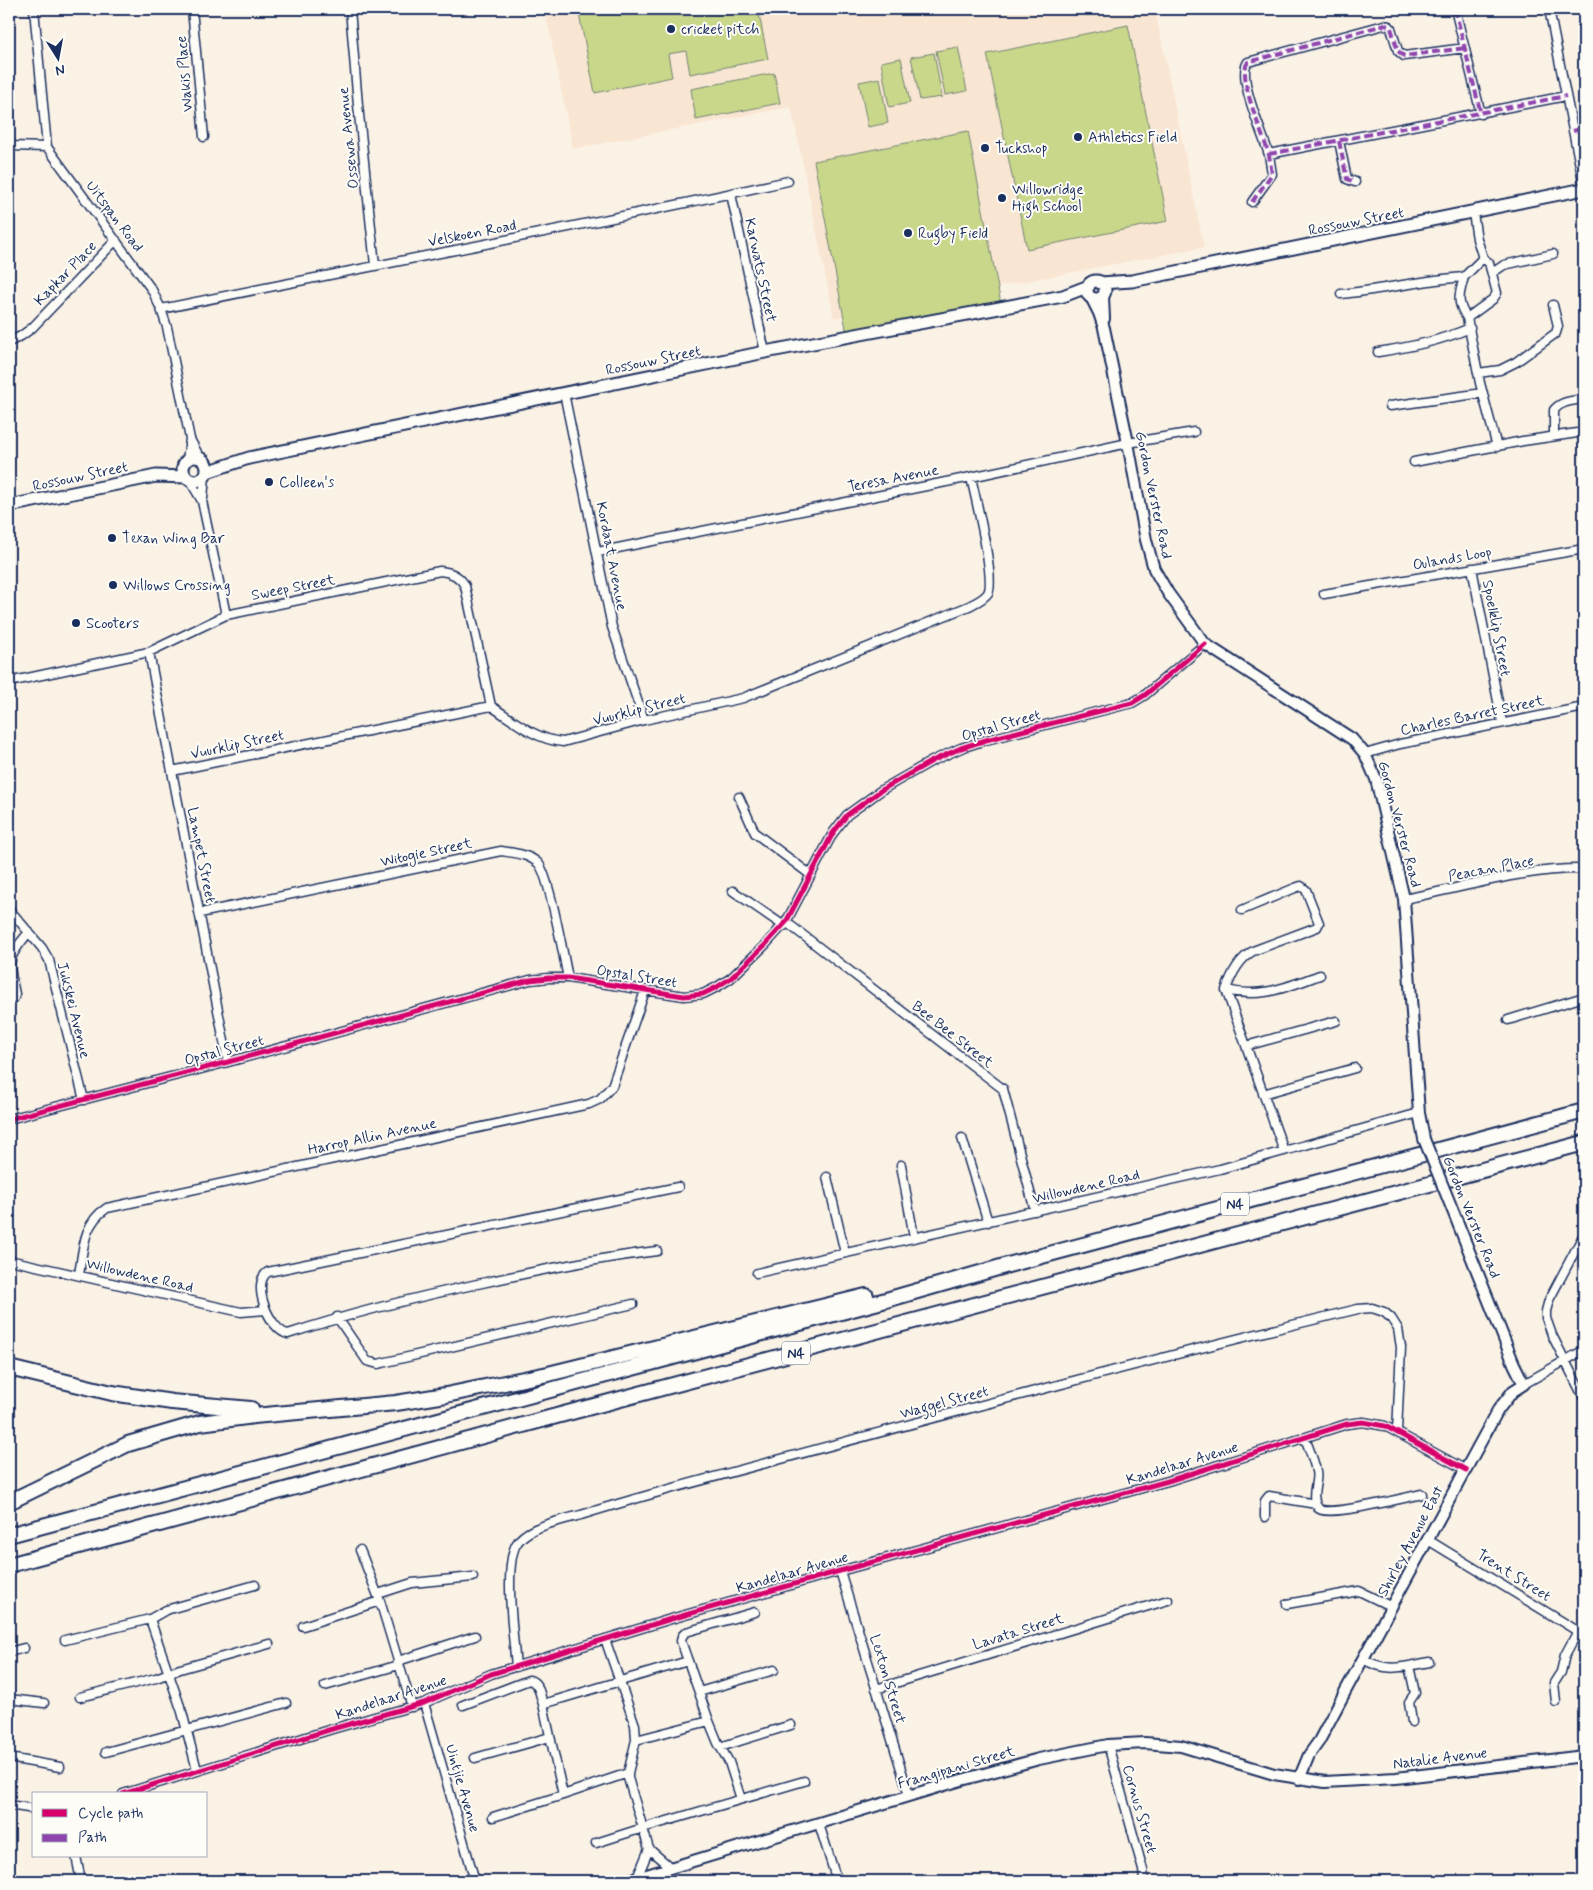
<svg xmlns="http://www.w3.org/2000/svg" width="1593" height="1890" font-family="Mynerve,sans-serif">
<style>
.built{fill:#f9e6d2}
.green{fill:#c8d78a;stroke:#728374}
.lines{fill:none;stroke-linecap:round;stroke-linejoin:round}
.minor-casing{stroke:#1b2f5e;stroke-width:11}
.tertiary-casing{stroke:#1b2f5e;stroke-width:14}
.secondary-casing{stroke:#1b2f5e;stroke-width:15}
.motorway-casing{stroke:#1b2f5e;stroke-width:18}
.minor{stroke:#fdfcf7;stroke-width:8}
.tertiary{stroke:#fdfcf7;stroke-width:10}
.secondary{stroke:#fdfcf7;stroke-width:11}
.motorway{stroke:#fdfcf7;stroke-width:14}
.tertiary-bridge-casing{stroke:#1b2f5e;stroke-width:14;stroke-linecap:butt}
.tertiary-bridge{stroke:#fdfcf7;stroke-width:10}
.quiet{stroke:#8e44ad;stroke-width:4;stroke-dasharray:8 4;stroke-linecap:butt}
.cycleway-casing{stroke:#fdfcf7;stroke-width:8}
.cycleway{stroke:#d6006c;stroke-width:5}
.poi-dot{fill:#1b2f5e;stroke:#fdfcf7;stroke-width:2}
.labels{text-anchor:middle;stroke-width:4;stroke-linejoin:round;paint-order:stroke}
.shield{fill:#fdfcf7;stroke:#5f6c8c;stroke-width:1}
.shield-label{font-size:14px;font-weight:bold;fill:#1b2f5e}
.poi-label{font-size:15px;fill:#1b2f5e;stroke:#fdfcf7;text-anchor:start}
.street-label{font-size:15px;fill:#1b2f5e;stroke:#fdfcf7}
</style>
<rect width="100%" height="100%" fill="#fbf2e6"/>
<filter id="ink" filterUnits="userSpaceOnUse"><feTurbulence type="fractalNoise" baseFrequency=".02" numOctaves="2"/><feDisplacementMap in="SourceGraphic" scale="10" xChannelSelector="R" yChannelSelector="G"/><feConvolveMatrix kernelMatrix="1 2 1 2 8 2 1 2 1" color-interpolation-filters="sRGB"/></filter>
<g filter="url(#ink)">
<path class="built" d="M 545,9 L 1155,9 L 1204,247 L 834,318 L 791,107 L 573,149 Z"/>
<path class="green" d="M 578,9 L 758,9 L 768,59 L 690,74 L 686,51 L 668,54 L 672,77 L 595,93 Z
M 1128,25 L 1168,221 L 1027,249 L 987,54 Z
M 958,47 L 967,91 L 945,95 L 936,51 Z
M 934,53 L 942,97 L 920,100 L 911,57 Z
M 901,58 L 910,103 L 889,107 L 881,62 Z
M 774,73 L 780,103 L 696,120 L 691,89 Z
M 880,78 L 888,123 L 868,127 L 859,82 Z
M 968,131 L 1001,304 L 847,334 L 814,161 Z"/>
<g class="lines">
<defs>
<path id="minor" d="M 34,9 L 47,147 L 152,290 L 161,309 L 167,327 L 190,439 L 200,458
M 192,9 L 204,137
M 350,9 L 358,105 L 375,265
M 1455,9 L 1481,114
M 1549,9 L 1584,186
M 1550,12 L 1567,9
M 1573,131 L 1584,128
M 1339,141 L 1347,179 L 1355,182
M 9,146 L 47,147
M 1269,154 L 1566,96
M 731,194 L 765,352
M 1252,202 L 1272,174 C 1271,168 1270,161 1269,155 C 1264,136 1236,77 1248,62 L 1384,25 L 1389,26 L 1391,28 L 1398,51 L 1404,56 L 1465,48
M 1473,213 L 1477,239 L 1483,258 L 1489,263 L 1497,293 L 1493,299 L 1467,318 L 1480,383 L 1497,447
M 1492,273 L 1504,265 L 1553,254
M 1464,277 C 1459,295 1456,302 1467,318
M 1341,294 C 1382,290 1422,280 1464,277 L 1483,258
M 161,309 C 370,266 580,227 788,181
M 9,342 L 21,336 L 32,328 L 116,240
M 1378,352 C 1410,347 1440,341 1470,328
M 1478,373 L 1500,370 L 1516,362 L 1556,333 L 1558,326 L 1553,305
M 564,393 L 612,627 L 644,720
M 1390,406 L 1483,393
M 1554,436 L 1554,410 C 1561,401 1572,401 1583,399
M 187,460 L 190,439
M 1414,462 L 1523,441 L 1584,432
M 189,479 L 202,501 L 226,615
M 203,499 L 205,476
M 598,552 L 971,477 L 1128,443 L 1194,432
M 1472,568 L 1502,722
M 1324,594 L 1584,549
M 149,652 L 228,1062
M 9,682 L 149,652 L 226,615 L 440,571 C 452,572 460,576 465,586 L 491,706
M 1365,754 L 1400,744 L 1584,707
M 172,771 L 491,706 C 513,720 536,740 563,742 L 644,720 L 743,698 L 969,606 C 975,603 984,599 988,593 C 996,578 975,497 971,477
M 739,797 L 755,833 L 811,875
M 733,891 L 784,926
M 1404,899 C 1464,888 1523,868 1584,869
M 9,909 L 42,948 L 49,960 L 84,1100
M 1242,910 L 1295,888 L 1301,886 L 1306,890 L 1319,923 L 1317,927 L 1253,951 C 1239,959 1231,975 1226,990 L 1284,1151
M 200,913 L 501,851 C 514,853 528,854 538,863 C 549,873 564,959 568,978
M 786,922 L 1003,1089 L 1035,1211
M 1226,990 C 1262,999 1286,987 1320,975
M 9,1001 L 14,998 L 15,994 C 8,959 6,960 29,932
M 1508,1020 L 1584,997
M 1246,1046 L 1336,1021
M 1263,1094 L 1355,1068
M 9,1119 L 228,1062 L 530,980 L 549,978 L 568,978 L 684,996 L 703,994 L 717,987 L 731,978 L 765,945 L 786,922 L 833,833 L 847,815 L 883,789 L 932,761 L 961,748 L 986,740 L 1132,703 L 1145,695 L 1205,644
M 962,1138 L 988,1222
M 901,1165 L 914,1237
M 827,1177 L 845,1253
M 1584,1234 L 1549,1300 L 1546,1311 L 1546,1318 L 1552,1335 L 1584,1398
M 657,1251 C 598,1258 540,1270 482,1283 C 417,1297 352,1313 288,1334 C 270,1331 250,1283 268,1272 L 678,1187
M 9,1260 L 241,1312 L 265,1310
M 757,1273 L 1220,1169 L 1419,1113
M 79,1275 C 83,1250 83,1223 107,1208 L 589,1104 L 600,1099 L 612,1086 L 645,991
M 337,1317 L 367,1361 L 378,1364 L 633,1304
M 1524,1384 L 1584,1350
M 1305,1438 C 1309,1449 1314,1460 1316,1471 C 1319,1482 1309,1495 1318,1508 C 1325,1518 1408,1497 1422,1494
M 1265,1517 L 1265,1501 L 1269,1496 L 1316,1504
M 1428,1540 L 1584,1635
M 360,1550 L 380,1601 L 412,1707
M 840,1571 L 909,1795
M 378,1594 L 412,1583 L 473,1577
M 1287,1604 L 1359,1591 L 1392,1607
M 150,1619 L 166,1610 L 255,1585
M 303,1626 L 380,1601
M 605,1639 L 635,1725 L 636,1740 L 628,1773 L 628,1778 L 649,1849 L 671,1868
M 65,1640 L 150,1619 L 182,1712 L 197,1770
M 9,1652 L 24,1648
M 1363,1659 C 1387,1673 1404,1667 1429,1662
M 398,1661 L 475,1636
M 1409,1666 L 1415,1693 L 1409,1702 L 1412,1722
M 516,1667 C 514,1640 503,1564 517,1543 C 521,1537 527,1533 533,1530 C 547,1523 565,1519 581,1515 C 613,1505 645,1496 677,1487 C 904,1426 1130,1364 1358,1309 L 1372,1308 L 1384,1312 L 1391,1318 L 1398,1329 L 1401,1347 L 1397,1432
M 325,1686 L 399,1665
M 876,1689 L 1168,1600
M 699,1692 L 774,1670
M 80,1697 L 156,1678 L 180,1669 L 269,1644
M 9,1699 L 44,1703
M 1556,1702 L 1554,1683 L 1561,1672 L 1565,1655 L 1578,1631
M 424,1703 L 475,1881
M 463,1705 L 529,1680 C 539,1682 540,1695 543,1704 L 688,1661
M 636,1740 L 709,1721
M 1108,1745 L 1143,1870 L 1144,1881
M 720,1747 L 791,1725
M 106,1752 L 286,1703
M 9,1758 L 60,1767
M 475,1758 L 550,1737
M 123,1794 L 332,1729 L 424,1703 L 491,1674 L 671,1619 L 840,1571 L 1168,1481 L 1347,1424 L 1363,1422 L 1385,1426 L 1466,1470
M 563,1795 L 628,1773
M 741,1799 L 729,1762 L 718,1743 L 709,1721 L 681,1641 L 682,1636 L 686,1632 L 755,1612
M 9,1805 L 34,1809
M 493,1817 L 563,1795 L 543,1704
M 819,1824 L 837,1881
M 596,1843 L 643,1828 L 804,1781
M 76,1856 L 81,1881
M 637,1878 L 649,1849"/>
<path id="tertiary" d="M 1103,296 L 1104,319
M 1091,297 L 1099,313 L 1104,328 L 1128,443 L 1146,540 L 1154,569 L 1168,593 L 1205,644 L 1352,739 L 1365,754 L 1376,779 L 1404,899 L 1419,1113 L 1424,1139
M 1299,1779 L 1309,1755 L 1319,1741 L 1346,1690 L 1498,1410 L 1513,1391 L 1524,1384 L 1514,1364 L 1459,1226
M 627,1881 L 958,1781 L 1039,1759 L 1108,1745 L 1145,1743 L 1181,1746 L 1274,1774 L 1325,1782 L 1396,1778 L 1584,1756"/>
<path id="secondary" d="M1087 290a9 9 0 1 1 18 0a9 9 0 1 1-18 0Z
M 1100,283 L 1132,281 L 1584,189
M183 469a12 12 0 1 1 24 0a12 12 0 1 1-24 0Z
M 207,472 L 249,458 L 765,352 L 1063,296 L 1089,286
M 9,506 L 156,476 L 186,477"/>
<path id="motorway" d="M 9,1368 L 112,1393 L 172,1402 L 251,1409
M 9,1502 L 128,1444 L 200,1423 L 254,1416 L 396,1403 L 446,1395 L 548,1374 L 866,1296
M 9,1535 L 886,1300 L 1008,1265 L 1584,1111
M 9,1565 L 549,1418 L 1584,1143"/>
</defs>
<use href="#minor" class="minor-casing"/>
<use href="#tertiary" class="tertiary-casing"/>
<use href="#secondary" class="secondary-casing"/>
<use href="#motorway" class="motorway-casing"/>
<use href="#minor" class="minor"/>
<use href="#tertiary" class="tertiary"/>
<use href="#secondary" class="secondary"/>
<use href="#motorway" class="motorway"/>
<defs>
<path id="tertiary-bridge" d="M 1424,1139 L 1459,1226"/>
</defs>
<use href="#tertiary-bridge" class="tertiary-bridge-casing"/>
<use href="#tertiary-bridge" class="tertiary-bridge"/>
<path class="quiet" d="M 1455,9 L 1481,114
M 1550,12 L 1567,9
M 1573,131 L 1584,128
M 1339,141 L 1347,179 L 1355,182
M 1269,154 L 1566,96
M 1252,202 L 1272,174 C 1271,168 1270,161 1269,155 C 1264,136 1236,77 1248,62 L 1384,25 L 1389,26 L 1391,28 L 1398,51 L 1404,56 L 1465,48"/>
<defs>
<path id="cycleway" d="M 9,1119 L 228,1062 L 530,980 L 549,978 L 568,978 L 684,996 L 703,994 L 717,987 L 731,978 L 765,945 L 786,922 L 833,833 L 847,815 L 883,789 L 932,761 L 961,748 L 986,740 L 1132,703 L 1145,695 L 1205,644
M 123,1794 L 332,1729 L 424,1703 L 491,1674 L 671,1619 L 840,1571 L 1168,1481 L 1347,1424 L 1363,1422 L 1385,1426 L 1466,1470"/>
</defs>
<use href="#cycleway" class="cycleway-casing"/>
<use href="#cycleway" class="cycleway"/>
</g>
</g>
<g class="poi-dot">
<circle cx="671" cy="29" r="5"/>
<circle cx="1078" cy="137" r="5"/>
<circle cx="985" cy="148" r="5"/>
<circle cx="1002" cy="198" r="5"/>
<circle cx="908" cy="233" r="5"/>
<circle cx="269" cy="482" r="5"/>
<circle cx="112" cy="538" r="5"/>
<circle cx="113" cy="585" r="5"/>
<circle cx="76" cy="623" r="5"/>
</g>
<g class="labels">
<g class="shield">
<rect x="1221" y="1192.5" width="28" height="23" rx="4"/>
<rect x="782" y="1341.5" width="28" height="23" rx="4"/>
</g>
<g class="shield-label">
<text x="1235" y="1209">N4</text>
<text x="796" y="1358">N4</text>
</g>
<g class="poi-label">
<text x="681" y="34">cricket pitch</text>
<text x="1088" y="142">Athletics Field</text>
<text x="995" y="153">Tuckshop</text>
<text x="1012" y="194">Willowridge<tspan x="1012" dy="17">High School</tspan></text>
<text x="918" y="238">Rugby Field</text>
<text x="279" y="487">Colleen's</text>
<text x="122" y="543">Texan Wing Bar</text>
<text x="123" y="590">Willows Crossing</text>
<text x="86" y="628">Scooters</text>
</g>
<g class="street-label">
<text transform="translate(184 74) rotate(-95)" y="5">Wakis Place</text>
<text transform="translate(348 138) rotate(-96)" y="5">Ossewa Avenue</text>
<text transform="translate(115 216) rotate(53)" y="5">Uitspan Road</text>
<text transform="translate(1356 221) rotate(-11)" y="5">Rossouw Street</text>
<text transform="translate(472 233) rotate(-11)" y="5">Velskoen Road</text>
<text transform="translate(761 270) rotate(78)" y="5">Karwats Street</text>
<text transform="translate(65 273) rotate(-46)" y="5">Kapkar Place</text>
<text transform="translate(653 360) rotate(-12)" y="5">Rossouw Street</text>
<text transform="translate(80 476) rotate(-12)" y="5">Rossouw Street</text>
<text transform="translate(893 478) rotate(-11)" y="5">Teresa Avenue</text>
<text transform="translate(1154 495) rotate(78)" y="5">Gordon Verster Road</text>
<text transform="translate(612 556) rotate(79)" y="5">Kordaat Avenue</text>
<text transform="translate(1452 558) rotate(-10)" y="5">Oulands Loop</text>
<text transform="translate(293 587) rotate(-11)" y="5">Sweep Street</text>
<text transform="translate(1497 628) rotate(79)" y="5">Spoelklip Street</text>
<text transform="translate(639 709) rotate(-14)" y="5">Vuurklip Street</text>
<text transform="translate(1472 715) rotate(-12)" y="5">Charles Barret Street</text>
<text transform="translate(1001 725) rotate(-16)" y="5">Opstal Street</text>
<text transform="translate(237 744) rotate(-12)" y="5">Vuurklip Street</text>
<text transform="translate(1400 824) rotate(75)" y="5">Gordon Verster Road</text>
<text transform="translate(426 852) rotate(-12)" y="5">Witogie Street</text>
<text transform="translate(202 855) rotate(79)" y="5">Lampet Street</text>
<text transform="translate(1491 868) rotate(-11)" y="5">Peacan Place</text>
<text transform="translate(637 976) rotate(9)" y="5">Opstal Street</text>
<text transform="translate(74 1010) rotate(76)" y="5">Jukskei Avenue</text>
<text transform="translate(953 1034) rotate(38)" y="5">Bee Bee Street</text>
<text transform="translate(224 1050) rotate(-15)" y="5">Opstal Street</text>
<text transform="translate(372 1136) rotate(-12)" y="5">Harrop Allin Avenue</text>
<text transform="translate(1086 1186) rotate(-13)" y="5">Willowdene Road</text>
<text transform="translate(1472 1217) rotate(68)" y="5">Gordon Verster Road</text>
<text transform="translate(140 1275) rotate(13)" y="5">Willowdene Road</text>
<text transform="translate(944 1402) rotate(-15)" y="5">Waggel Street</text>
<text transform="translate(1182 1463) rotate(-17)" y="5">Kandelaar Avenue</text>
<text transform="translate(1410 1541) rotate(-62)" y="5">Shirley Avenue East</text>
<text transform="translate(792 1572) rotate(-16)" y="5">Kandelaar Avenue</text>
<text transform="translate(1514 1575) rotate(32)" y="5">Trent Street</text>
<text transform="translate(1018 1631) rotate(-17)" y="5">Lavata Street</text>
<text transform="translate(888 1679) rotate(73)" y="5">Lexton Street</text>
<text transform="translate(391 1697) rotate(-18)" y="5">Kandelaar Avenue</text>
<text transform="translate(1440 1758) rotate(-7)" y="5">Natalie Avenue</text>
<text transform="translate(956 1767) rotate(-16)" y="5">Frangipani Street</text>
<text transform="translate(463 1788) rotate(74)" y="5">Uintjie Avenue</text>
<text transform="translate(1140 1809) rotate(74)" y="5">Cornus Street</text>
</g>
</g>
<rect width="1593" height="1890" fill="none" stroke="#fdfcf7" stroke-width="30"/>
<rect x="15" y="15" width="1563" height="1860" fill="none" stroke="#1b2f5e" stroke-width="2" filter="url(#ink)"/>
<rect x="32" y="1792" width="175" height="65" fill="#fdfcf7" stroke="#a3aaba"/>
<rect x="42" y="1809" width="25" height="8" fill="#d6006c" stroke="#a3aaba"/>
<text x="78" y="1818" font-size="15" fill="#1b2f5e">Cycle path</text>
<rect x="42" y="1834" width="25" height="8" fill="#8e44ad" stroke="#a3aaba"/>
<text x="78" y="1842" font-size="15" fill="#1b2f5e">Path</text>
<g transform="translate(58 58) rotate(169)" stroke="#fdfcf7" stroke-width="4" paint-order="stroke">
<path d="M0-4L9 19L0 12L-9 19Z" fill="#1b2f5e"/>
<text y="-8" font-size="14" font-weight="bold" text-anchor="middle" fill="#1b2f5e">N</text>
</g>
</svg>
